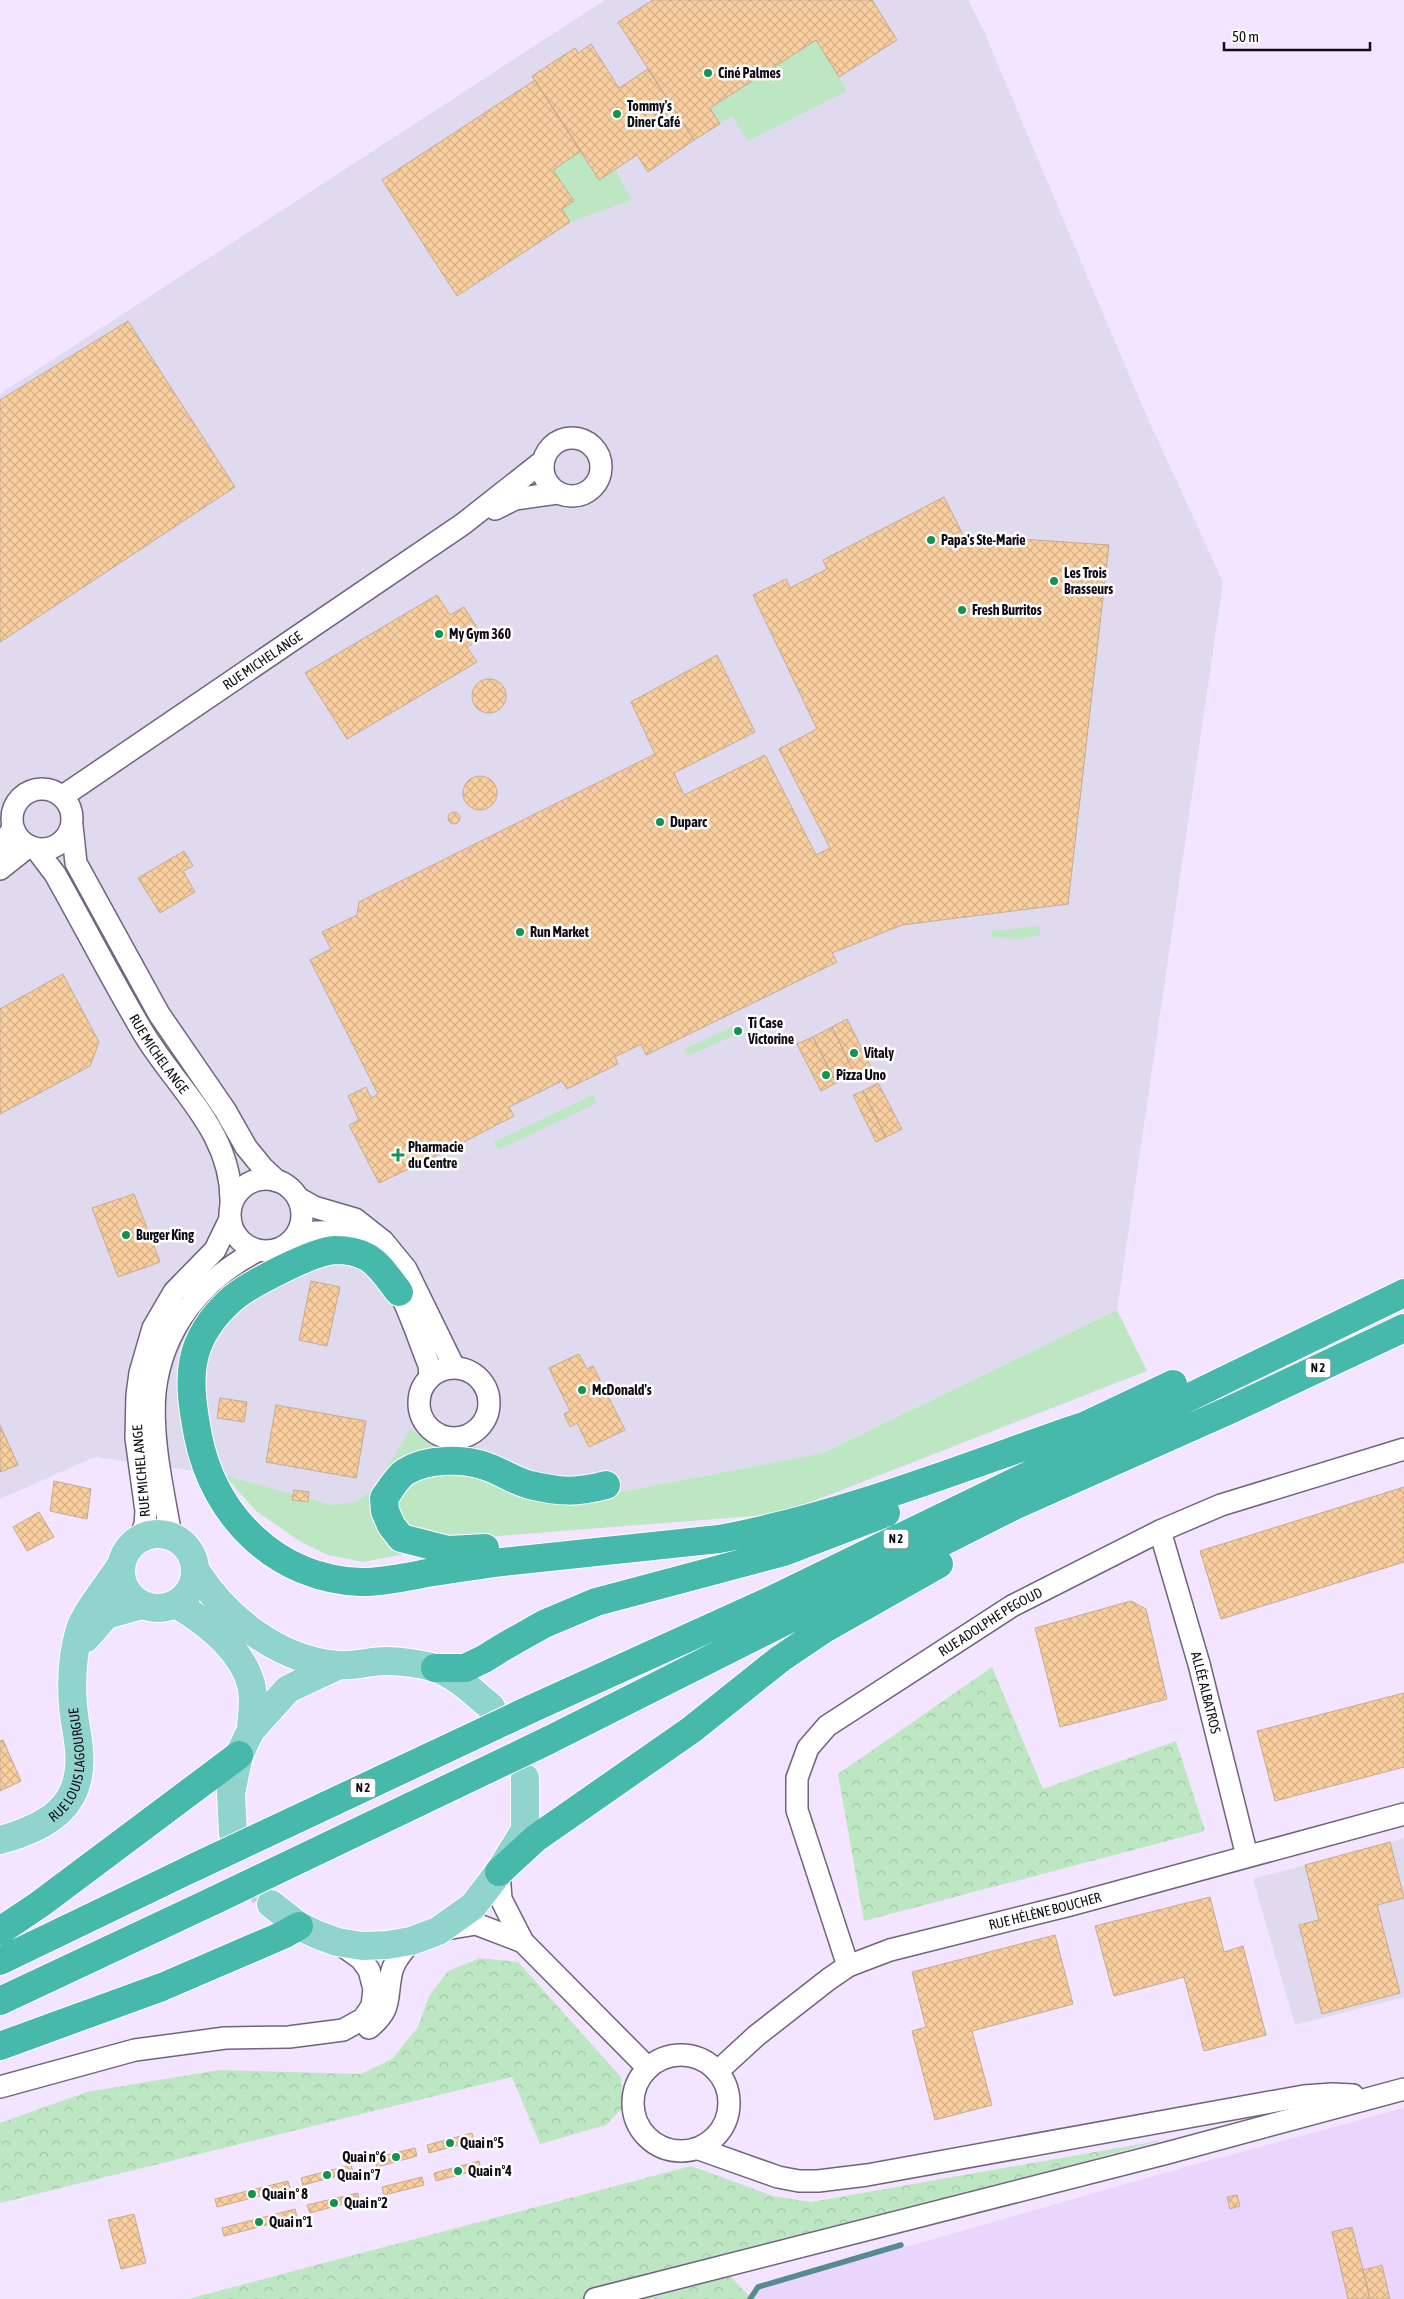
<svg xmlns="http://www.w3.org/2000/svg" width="1404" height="2299" font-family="'Asap Condensed',sans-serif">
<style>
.commercial{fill:#e0daef}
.built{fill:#ead6fc}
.grass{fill:#bde7c2}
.forest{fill:url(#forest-crowns)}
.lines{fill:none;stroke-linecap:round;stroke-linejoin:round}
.stream{stroke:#568c8f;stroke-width:5.5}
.building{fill:url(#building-cross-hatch);stroke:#c4ab91}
.major-tunnel{stroke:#d1c4dc;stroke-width:28;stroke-dasharray:28 14;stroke-linecap:butt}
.minor-casing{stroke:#71637e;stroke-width:24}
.major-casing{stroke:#fff;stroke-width:30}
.highway-casing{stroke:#fff;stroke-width:30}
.minor{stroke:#fff;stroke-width:21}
.major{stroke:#91d4cd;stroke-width:28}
.highway{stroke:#47b8ac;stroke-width:28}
.highway-bridge-casing{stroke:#fff;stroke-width:30;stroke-linecap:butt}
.highway-bridge{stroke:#47b8ac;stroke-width:28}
.poi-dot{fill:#119351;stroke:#fff;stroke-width:2}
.labels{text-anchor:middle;stroke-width:5;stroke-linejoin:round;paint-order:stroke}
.shield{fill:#fff;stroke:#58545b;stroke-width:1}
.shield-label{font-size:12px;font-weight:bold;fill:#110b15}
.poi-label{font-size:14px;font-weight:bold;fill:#110b15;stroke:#fff;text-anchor:start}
.street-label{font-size:14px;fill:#110b15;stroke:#fff}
</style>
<defs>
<pattern id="forest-crowns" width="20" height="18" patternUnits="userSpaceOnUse" patternTransform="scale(1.25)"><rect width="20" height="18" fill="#bde7c2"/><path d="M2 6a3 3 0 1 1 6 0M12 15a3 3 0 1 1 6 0" fill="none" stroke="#a1c5a6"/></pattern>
<pattern id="building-cross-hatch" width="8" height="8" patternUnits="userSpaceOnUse" patternTransform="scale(1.25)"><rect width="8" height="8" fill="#facf9f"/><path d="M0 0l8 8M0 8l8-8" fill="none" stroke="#d5b088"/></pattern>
</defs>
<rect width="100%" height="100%" fill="#f3e5ff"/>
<path class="commercial" d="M 605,0 L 968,0 L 983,29 L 1143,408 L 1223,582 L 1117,1310 L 823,1453 L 572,1501 L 472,1445 L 444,1445 L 410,1430 L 373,1489 L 356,1502 L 333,1505 L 224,1475 L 95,1457 L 0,1499 L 0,394 Z
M 1404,1838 L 1404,1997 L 1295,2025 L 1253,1879 Z"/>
<path class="built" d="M 1404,2108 L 1404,2299 L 752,2299 L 758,2289 L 1171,2171 Z"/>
<path class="grass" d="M 816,40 L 847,91 L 748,141 L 732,116 L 720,124 L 710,108 Z
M 581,151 L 599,180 L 615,170 L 632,200 L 570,222 L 562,209 L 574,201 L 553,170 Z
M 1040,926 L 1040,935 L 1019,939 L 992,937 L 991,931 Z
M 732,1027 L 735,1035 L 688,1056 L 684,1049 Z
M 593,1095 L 597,1103 L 498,1150 L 494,1142 Z
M 1117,1310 L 1147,1371 L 780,1514 L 498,1536 L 363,1562 L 328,1555 L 301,1542 L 256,1511 L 224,1475 L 333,1505 L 356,1502 L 373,1489 L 410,1430 L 444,1445 L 472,1445 L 572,1501 L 823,1453 Z"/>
<path class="forest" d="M 992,1667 L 1043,1789 L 1176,1741 L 1205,1831 L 864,1921 L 838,1774 Z
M 480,1958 L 518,1962 L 621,2077 L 623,2107 L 606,2125 L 540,2144 L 512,2077 L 0,2203 L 0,2123 L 87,2092 L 219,2070 L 361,2074 L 392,2059 L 418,2027 L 429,1996 L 448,1971 Z
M 1163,2140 L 717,2262 L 752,2299 L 188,2299 L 691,2166 L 773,2196 L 811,2202 Z"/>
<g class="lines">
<path class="stream" d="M 750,2299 L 758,2287 L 901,2245"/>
</g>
<path class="building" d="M 653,0 L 872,0 L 897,40 L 839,77 L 816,40 L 710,108 L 720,124 L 694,140 L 618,22 Z
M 591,44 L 619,88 L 648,69 L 694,140 L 648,172 L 637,155 L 599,180 L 532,76 L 575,48 L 578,53 Z
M 535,80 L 581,151 L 553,170 L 574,201 L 562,209 L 570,222 L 457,296 L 382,180 Z
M 128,321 L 235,487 L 0,642 L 0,400 Z
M 944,497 L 963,535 L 1109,545 L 1068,904 L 902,925 L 832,953 L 837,962 L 646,1055 L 641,1044 L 615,1057 L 618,1064 L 567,1089 L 562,1081 L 509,1107 L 514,1116 L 448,1150 L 379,1183 L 349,1125 L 359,1120 L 348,1096 L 366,1087 L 371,1098 L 378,1094 L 310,960 L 331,949 L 322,932 L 357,915 L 359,902 L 655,754 L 631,702 L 717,655 L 755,732 L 674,773 L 684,795 L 765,755 L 816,855 L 830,848 L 779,749 L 817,729 L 753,595 L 786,579 L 790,588 L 827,569 L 823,560 Z
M 437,595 L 450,615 L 464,607 L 483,637 L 467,647 L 477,662 L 347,739 L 305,673 Z
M472 696a17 17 0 1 1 34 0a17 17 0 1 1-34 0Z
M463 793a17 17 0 1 1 34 0a17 17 0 1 1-34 0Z
M448 818a6 6 0 1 1 12 0a6 6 0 1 1-12 0Z
M 184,851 L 193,866 L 183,871 L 195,892 L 160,913 L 138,878 Z
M 63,974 L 99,1042 L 90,1066 L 0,1114 L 0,1009 Z
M 847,1019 L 871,1067 L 855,1075 L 832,1027 Z
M 832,1027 L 855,1075 L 836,1083 L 813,1037 Z
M 813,1037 L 836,1083 L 821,1091 L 797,1044 Z
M 878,1083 L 902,1129 L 886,1137 L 863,1091 Z
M 863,1091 L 886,1137 L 876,1142 L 853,1095 Z
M 134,1194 L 160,1262 L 118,1277 L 92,1208 Z
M 311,1281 L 340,1287 L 327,1346 L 299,1340 Z
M 579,1354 L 587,1369 L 593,1366 L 625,1430 L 589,1447 L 577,1423 L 570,1427 L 564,1414 L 570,1411 L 549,1368 Z
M 220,1398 L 247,1402 L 244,1422 L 217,1418 Z
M 276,1405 L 366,1421 L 356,1478 L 266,1462 Z
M 0,1425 L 18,1465 L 0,1472 Z
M 54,1481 L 91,1489 L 87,1519 L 50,1511 Z
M 1404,1487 L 1404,1562 L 1221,1619 L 1200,1551 Z
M 294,1490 L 309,1492 L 308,1502 L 292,1500 Z
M 39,1512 L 54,1537 L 27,1551 L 13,1527 Z
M 1131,1601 L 1146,1609 L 1167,1699 L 1060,1727 L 1035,1628 Z
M 1404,1693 L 1404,1767 L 1275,1801 L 1257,1731 Z
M 3,1740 L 21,1781 L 0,1791 L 0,1741 Z
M 1390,1842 L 1404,1898 L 1377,1905 L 1400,1993 L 1322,2014 L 1299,1925 L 1319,1920 L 1305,1865 Z
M 1210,1897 L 1224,1952 L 1243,1946 L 1266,2035 L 1204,2051 L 1184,1977 L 1114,1996 L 1095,1926 Z
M 1055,1935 L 1073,2004 L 972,2031 L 992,2105 L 935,2120 L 912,2031 L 926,2027 L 912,1972 Z
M 472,2133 L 474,2141 L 429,2153 L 427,2145 Z
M 415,2148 L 417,2156 L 377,2167 L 375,2158 Z
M 479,2161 L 481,2169 L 436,2181 L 434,2173 Z
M 351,2165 L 353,2172 L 303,2185 L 301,2178 Z
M 422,2177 L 424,2185 L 384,2195 L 382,2187 Z
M 288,2181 L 290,2188 L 217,2207 L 215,2199 Z
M 358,2193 L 359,2200 L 310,2213 L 307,2205 Z
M 1237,2195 L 1240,2206 L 1230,2209 L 1227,2197 Z
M 295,2209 L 297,2217 L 224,2236 L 222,2228 Z
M 134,2214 L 146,2263 L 121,2269 L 108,2220 Z
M 1352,2227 L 1363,2270 L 1370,2299 L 1348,2299 L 1332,2232 Z
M 1382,2265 L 1390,2299 L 1370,2299 L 1363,2270 Z"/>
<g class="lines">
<path class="major-tunnel" d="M 491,1707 L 512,1740 L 525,1776
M 233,1833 L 247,1871 L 271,1904"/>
<defs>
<g id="minor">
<circle cx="572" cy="467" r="29"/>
<path d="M 495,509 L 515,499 L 557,493"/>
<circle cx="42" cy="819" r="30"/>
<path id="s1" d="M 63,796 L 463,524 L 543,461"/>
<path d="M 72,826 L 76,863 L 159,1014 L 225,1110 L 246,1147 L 263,1168 L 277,1181"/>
<path d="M 0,849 L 13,828"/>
<path id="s2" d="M 36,849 L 55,874 C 85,927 113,982 144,1034 C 178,1090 233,1133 231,1204"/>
<path d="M 0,869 L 29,846"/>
<circle cx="266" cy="1215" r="36"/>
<path d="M 298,1198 L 314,1207 L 355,1219 L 383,1241 L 406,1269 L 454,1367"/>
<path d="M 298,1233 C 316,1232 338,1229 355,1237 C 394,1257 413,1326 429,1365 L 430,1376"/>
<circle cx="454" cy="1403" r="35"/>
<path id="s3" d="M 1160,1531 L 1199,1664 L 1247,1856"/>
<path d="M 171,1536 C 163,1489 151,1440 155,1392 C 162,1329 201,1280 257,1251"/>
<path d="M 139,1539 L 145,1525 L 146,1511 L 136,1438 L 137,1395 L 140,1373 L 153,1328 L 174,1292 L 215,1250 L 230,1219"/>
<path d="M 499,1872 L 501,1899 L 523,1942 L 648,2068"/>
<path d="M 440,1930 L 476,1924 L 523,1942"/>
<path id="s4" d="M 848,1966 L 797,1810 L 797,1778 L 808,1748 L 827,1726 L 1012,1606 L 1160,1531 L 1221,1505 L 1404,1449"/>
<path d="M 369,2028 C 392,2009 386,2000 391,1975 C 393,1962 403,1951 411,1941"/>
<circle cx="681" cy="2103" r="48"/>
<path id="s5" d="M 718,2071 L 756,2036 L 829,1979 L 848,1966 L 890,1950 L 1070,1905 L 1404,1814"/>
<path d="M 0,2087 L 135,2050 L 225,2038 L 289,2037 L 343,2030 L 363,2019 L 372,2006 L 374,1989 L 369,1970 L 361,1959 L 337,1942"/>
<path d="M 699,2149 L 778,2177 L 799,2181 L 818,2181 L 867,2175 L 1304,2096 L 1332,2094 L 1353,2095"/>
<path d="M 595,2299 L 1167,2153 L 1404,2089"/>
</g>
<g id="major">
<circle cx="158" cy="1571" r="37"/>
<path d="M 196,1571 C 226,1618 278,1660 337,1665 C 353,1667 370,1661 386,1661 C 398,1661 423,1664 435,1668 C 456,1675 474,1693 491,1707"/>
<path d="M 176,1604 C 206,1622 241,1648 251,1684 C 255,1699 252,1714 251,1730"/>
<path d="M 86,1638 L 106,1615 L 142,1605"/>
<path d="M 233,1833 L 231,1793 L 239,1755 L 251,1730 L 288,1689 L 337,1666"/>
<path id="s6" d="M 0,1840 C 48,1827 84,1806 79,1750 C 78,1735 74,1720 73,1705 C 71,1681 73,1652 80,1629 C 83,1616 112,1579 121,1565"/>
<path d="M 271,1904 L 299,1926 L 318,1935 L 337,1942 L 362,1946 L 387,1945 L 411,1941 L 438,1931 L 473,1906 L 499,1872 L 525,1830 L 525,1778"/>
</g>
<path id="highway" d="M 399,1292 C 390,1281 380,1264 367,1257 C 358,1252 346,1250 335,1250 C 313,1251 250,1284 233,1298 C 185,1340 187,1378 198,1436 C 214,1517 277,1579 361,1582 C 383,1582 406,1577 427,1573 C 452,1569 477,1565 502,1562 C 575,1554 647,1546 719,1539 C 843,1516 961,1468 1080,1427
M 1065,1435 L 1173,1384
M 485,1548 L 448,1550 L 401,1538 L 391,1525 L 385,1511 L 384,1498 C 390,1490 397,1477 405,1472 C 427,1458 464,1458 488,1467 C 502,1472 515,1481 530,1485 C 560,1492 576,1493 606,1485
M 435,1668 L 465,1668 L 484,1659 L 505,1646 L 544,1624 L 596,1602 L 784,1552 L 886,1513
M 531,1709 L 769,1601 L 1404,1293
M 547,1741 L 1014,1506 L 1232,1409 L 1404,1328
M 499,1872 L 536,1838 L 691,1730 L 780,1659 L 826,1628 L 939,1564
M 0,1931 L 40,1904 L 239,1755
M 0,1961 L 195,1867
M 0,2001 L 215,1900
M 0,2046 L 162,1987 L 283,1935 L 299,1926"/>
</defs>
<use href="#minor" class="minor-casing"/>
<use href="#major" class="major-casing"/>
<use href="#highway" class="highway-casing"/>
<use href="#minor" class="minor"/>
<use href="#major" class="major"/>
<use href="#highway" class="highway"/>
<defs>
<path id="highway-bridge" d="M 195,1867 L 531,1709
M 215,1900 L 547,1741"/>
</defs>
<use href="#highway-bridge" class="highway-bridge-casing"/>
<use href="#highway-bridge" class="highway-bridge"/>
</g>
<g class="poi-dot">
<circle cx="708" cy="73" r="5"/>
<circle cx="617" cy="114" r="5"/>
<circle cx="931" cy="540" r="5"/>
<circle cx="1054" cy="581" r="5"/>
<circle cx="962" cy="610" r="5"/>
<circle cx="439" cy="634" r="5"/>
<circle cx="660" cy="822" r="5"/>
<circle cx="520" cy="932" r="5"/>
<circle cx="738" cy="1031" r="5"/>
<circle cx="854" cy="1053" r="5"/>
<circle cx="826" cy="1075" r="5"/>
<path d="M395.5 1147.5h5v5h5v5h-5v5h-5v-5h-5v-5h5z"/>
<circle cx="126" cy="1235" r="5"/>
<circle cx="582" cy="1390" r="5"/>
<circle cx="450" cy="2143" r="5"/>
<circle cx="396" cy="2157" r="5"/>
<circle cx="458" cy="2171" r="5"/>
<circle cx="327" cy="2175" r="5"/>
<circle cx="252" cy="2194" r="5"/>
<circle cx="334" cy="2203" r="5"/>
<circle cx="259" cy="2222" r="5"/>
</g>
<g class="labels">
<g class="shield">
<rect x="1305.5" y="1358.5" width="25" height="19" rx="4"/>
<rect x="883.5" y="1529.5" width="25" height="19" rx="4"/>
<rect x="350.5" y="1778.5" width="25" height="19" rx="4"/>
</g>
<g class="shield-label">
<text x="1318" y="1372">N 2</text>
<text x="896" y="1543">N 2</text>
<text x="363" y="1792">N 2</text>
</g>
<g class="poi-label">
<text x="718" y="78">Ciné Palmes</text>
<text x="627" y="111">Tommy's<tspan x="627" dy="16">Diner Café</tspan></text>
<text x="941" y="545">Papa's Ste-Marie</text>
<text x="1064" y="578">Les Trois<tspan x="1064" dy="16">Brasseurs</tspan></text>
<text x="972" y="615">Fresh Burritos</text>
<text x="449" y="639">My Gym 360</text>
<text x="670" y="827">Duparc</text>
<text x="530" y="937">Run Market</text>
<text x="748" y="1028">Ti Case<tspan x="748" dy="16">Victorine</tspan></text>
<text x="864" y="1058">Vitaly</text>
<text x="836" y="1080">Pizza Uno</text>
<text x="408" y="1152">Pharmacie<tspan x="408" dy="16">du Centre</tspan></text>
<text x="136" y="1240">Burger King</text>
<text x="592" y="1395">McDonald's</text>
<text x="460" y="2148">Quai n°5</text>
<text x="386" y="2162" text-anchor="end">Quai n°6</text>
<text x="468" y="2176">Quai n°4</text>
<text x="337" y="2180">Quai n°7</text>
<text x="262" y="2199">Quai n° 8</text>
<text x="344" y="2208">Quai n°2</text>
<text x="269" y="2227">Quai n°1</text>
</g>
<g class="street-label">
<text dy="5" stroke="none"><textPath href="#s1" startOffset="241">RUE MICHEL ANGE</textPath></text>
<text dy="5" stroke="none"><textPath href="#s2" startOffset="239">RUE MICHEL ANGE</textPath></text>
<text transform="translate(141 1471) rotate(-95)" y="5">RUE MICHEL ANGE</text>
<text dy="5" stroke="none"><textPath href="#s4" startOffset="451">RUE ADOLPHE PEGOUD</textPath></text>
<text dy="5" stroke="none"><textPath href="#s3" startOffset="168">ALLÉE ALBATROS</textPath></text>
<text dy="5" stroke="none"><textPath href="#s6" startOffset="115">RUE LOUIS LAGOURGUE</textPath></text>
<text dy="5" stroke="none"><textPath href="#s5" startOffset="372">RUE HÉLÈNE BOUCHER</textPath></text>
</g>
</g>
<path d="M1224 42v8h146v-8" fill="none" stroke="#110b15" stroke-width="2.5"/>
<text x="1232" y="42" font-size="15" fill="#110b15" stroke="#ffffff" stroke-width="4" paint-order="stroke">50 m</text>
</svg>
